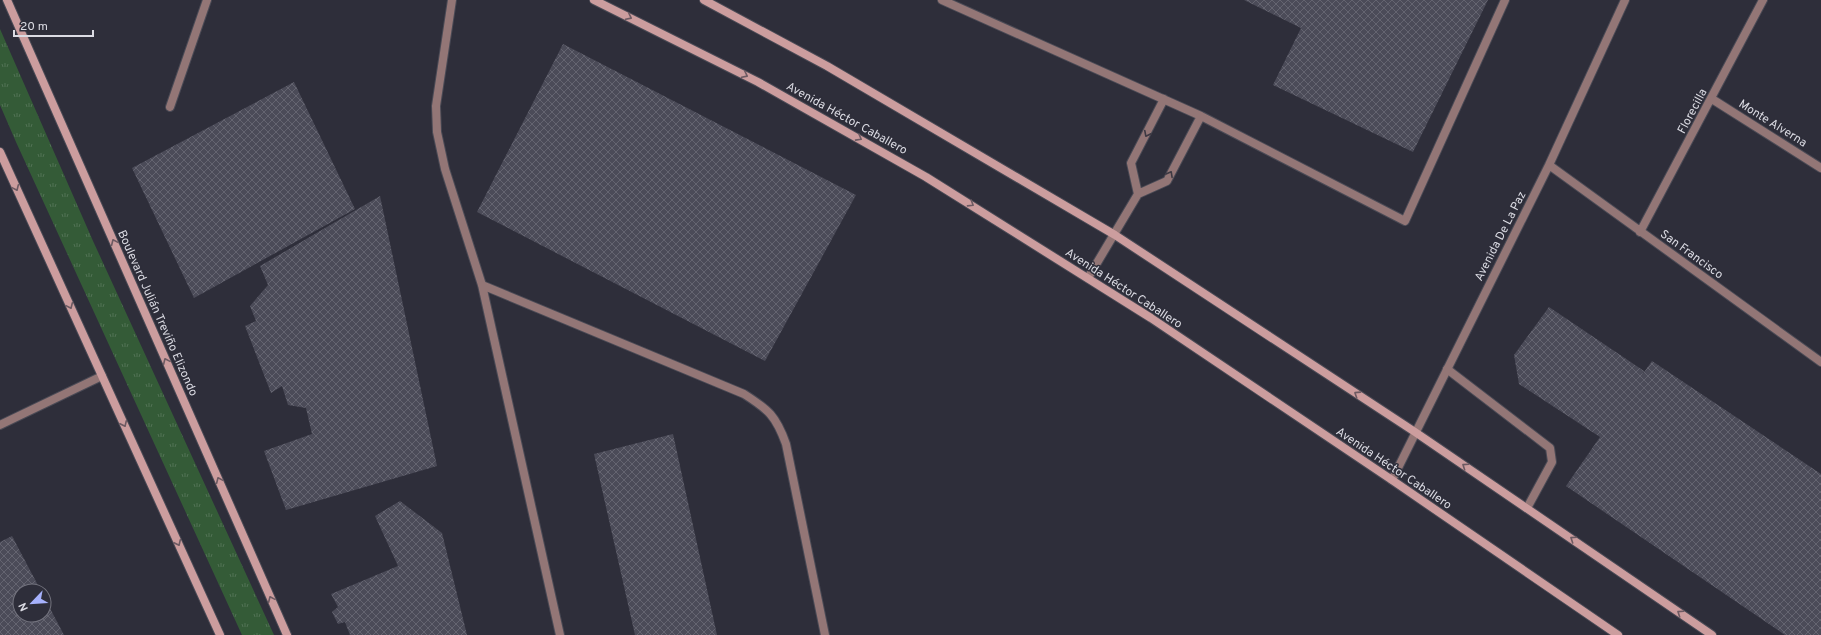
<svg xmlns="http://www.w3.org/2000/svg" width="1821" height="635" font-family="Overpass,sans-serif">
<style>
.grass{fill:url(#grass-tufts)}
.building{fill:url(#building-cross-hatch)}
.lines{fill:none;stroke-linecap:round;stroke-linejoin:round}
.lane-casing{stroke:#4a4a55;stroke-width:10}
.street-casing{stroke:#4a4a55;stroke-width:10}
.secondary-casing{stroke:#4a4a55;stroke-width:10}
.lane{stroke:#937676;stroke-width:8}
.street{stroke:#937676;stroke-width:8}
.secondary{stroke:#cc9d9e;stroke-width:8}
.oneway{stroke:#6d5a62}
.oneway2{stroke:#3d3943}
.labels{text-anchor:middle;stroke-width:3;stroke-linejoin:round;paint-order:stroke}
.street-label{font-size:12px;fill:#dbdbe3;stroke:#2e2e3a}
</style>
<defs>
<pattern id="grass-tufts" width="24" height="20" patternUnits="userSpaceOnUse"><rect width="24" height="20" fill="#345b37"/><path d="M3 7l-1-3M5 7V3M7 7l1-3M15 17l-1-3M17 17v-4M19 17l1-3" fill="none" stroke="#517254"/></pattern>
<pattern id="building-cross-hatch" width="8" height="8" patternUnits="userSpaceOnUse"><rect width="8" height="8" fill="#4b4b58"/><path d="M0 0l8 8M0 8l8-8" fill="none" stroke="#646470"/></pattern>
</defs>
<rect width="100%" height="100%" fill="#2e2e3a"/>
<path class="grass" d="M 0,29 L 93,241 L 274,635 L 242,635 L 16,142 L 0,105 Z"/>
<path class="building" d="M 1244,0 L 1488,0 L 1413,152 L 1273,85 L 1301,28 Z
M 563,44 L 856,195 L 765,361 L 477,212 Z
M 294,82 L 355,209 L 194,298 L 132,168 Z
M 380,196 L 437,466 L 286,510 L 264,451 L 312,434 L 306,408 L 288,405 L 282,386 L 271,393 L 245,326 L 256,321 L 250,306 L 268,285 L 260,266 Z
M 1549,307 L 1644,371 L 1642,375 L 1652,361 L 1821,474 L 1821,635 L 1785,635 L 1566,486 L 1600,437 L 1519,384 L 1514,355 Z
M 673,434 L 717,635 L 635,635 L 594,454 Z
M 400,501 L 442,533 L 467,635 L 350,635 L 345,622 L 338,624 L 332,612 L 338,607 L 331,594 L 398,566 L 375,516 Z
M 12,536 L 41,591 L 20,591 L 20,615 L 44,615 L 44,597 L 64,635 L 0,635 L 0,542 Z"/>
<g class="lines">
<defs>
<path id="lane" d="M 452,0 L 436,106 L 437,132 L 445,169 L 482,285 L 560,635
M 942,0 L 1201,116 L 1405,221 L 1505,0
M 170,107 L 207,0
M 1138,194 L 1131,163 L 1164,99
M 1088,278 L 1138,194 L 1167,181 L 1201,116
M 482,285 L 744,394 C 769,410 776,416 786,444 L 825,635
M 1447,369 L 1550,448 L 1552,462 L 1527,508
M 0,425 L 102,376"/>
<path id="street" d="M 1712,99 L 1821,168
M 1549,165 L 1821,362
M 1640,232 L 1763,0
M 1392,480 L 1549,165 L 1625,0"/>
<path id="secondary" d="M 7,0 L 287,635
M 594,0 L 758,82 L 926,177 L 1151,318 L 1392,480 L 1618,635
M 704,0 L 827,66 L 1115,235 L 1415,432 L 1712,635
M 0,152 L 220,635"/>
</defs>
<use href="#lane" class="lane-casing"/>
<use href="#street" class="street-casing"/>
<use href="#secondary" class="secondary-casing"/>
<use href="#lane" class="lane"/>
<use href="#street" class="street"/>
<use href="#secondary" class="secondary"/>
</g>
<defs><path id="oneway-chevron" d="M-2-3.5L2.5 0L-2 3.5" fill="none" stroke-width="1.6" stroke-linecap="round" stroke-linejoin="round"/></defs>
<g class="oneway">
<use href="#oneway-chevron" transform="translate(629 17) rotate(26)"/>
<use href="#oneway-chevron" transform="translate(745 75) rotate(26)"/>
<use href="#oneway-chevron" transform="translate(859 138) rotate(29)"/>
<use href="#oneway-chevron" transform="translate(16 188) rotate(66)"/>
<use href="#oneway-chevron" transform="translate(971 204) rotate(32)"/>
<use href="#oneway-chevron" transform="translate(114 242) rotate(-114)"/>
<use href="#oneway-chevron" transform="translate(70 306) rotate(66)"/>
<use href="#oneway-chevron" transform="translate(166 361) rotate(-114)"/>
<use href="#oneway-chevron" transform="translate(1357 394) rotate(-147)"/>
<use href="#oneway-chevron" transform="translate(124 424) rotate(65)"/>
<use href="#oneway-chevron" transform="translate(1465 466) rotate(-146)"/>
<use href="#oneway-chevron" transform="translate(219 480) rotate(-114)"/>
<use href="#oneway-chevron" transform="translate(1573 539) rotate(-146)"/>
<use href="#oneway-chevron" transform="translate(178 543) rotate(65)"/>
<use href="#oneway-chevron" transform="translate(271 599) rotate(-114)"/>
<use href="#oneway-chevron" transform="translate(1680 613) rotate(-146)"/>
</g>
<g class="oneway2">
<use href="#oneway-chevron" transform="translate(1147 134) rotate(117)"/>
<use href="#oneway-chevron" transform="translate(1170 174) rotate(-61)"/>
</g>
<g class="labels">
<g class="street-label">
<text transform="translate(1692 111) rotate(-62)" y="4">Florecilla</text>
<text transform="translate(847 118) rotate(29)" y="4">Avenida Héctor Caballero</text>
<text transform="translate(1773 123) rotate(32)" y="4">Monte Alverna</text>
<text transform="translate(1500 236) rotate(-63)" y="4">Avenida De La Paz</text>
<text transform="translate(1692 254) rotate(36)" y="4">San Francisco</text>
<text transform="translate(1124 288) rotate(33)" y="4">Avenida Héctor Caballero</text>
<text transform="translate(158 313) rotate(66)" y="4">Boulevard Julián Treviño Elizondo</text>
<text transform="translate(1394 468) rotate(34)" y="4">Avenida Héctor Caballero</text>
</g>
</g>
<g transform="translate(32 603) rotate(245)"><circle r="19" fill="#2e2e3a" stroke="#73737e"/>
<path d="M0-3L7 15L0 10L-7 15Z" fill="#a6b1fc"/>
<text y="-6" font-size="11" font-weight="bold" text-anchor="middle" fill="#dbdbe3">N</text>
</g>
<path d="M14 30v6h79v-6" fill="none" stroke="#dbdbe3" stroke-width="2"/>
<text x="20" y="30" font-size="12" fill="#dbdbe3" stroke="#2e2e3a" stroke-width="3" paint-order="stroke">20 m</text>
</svg>
